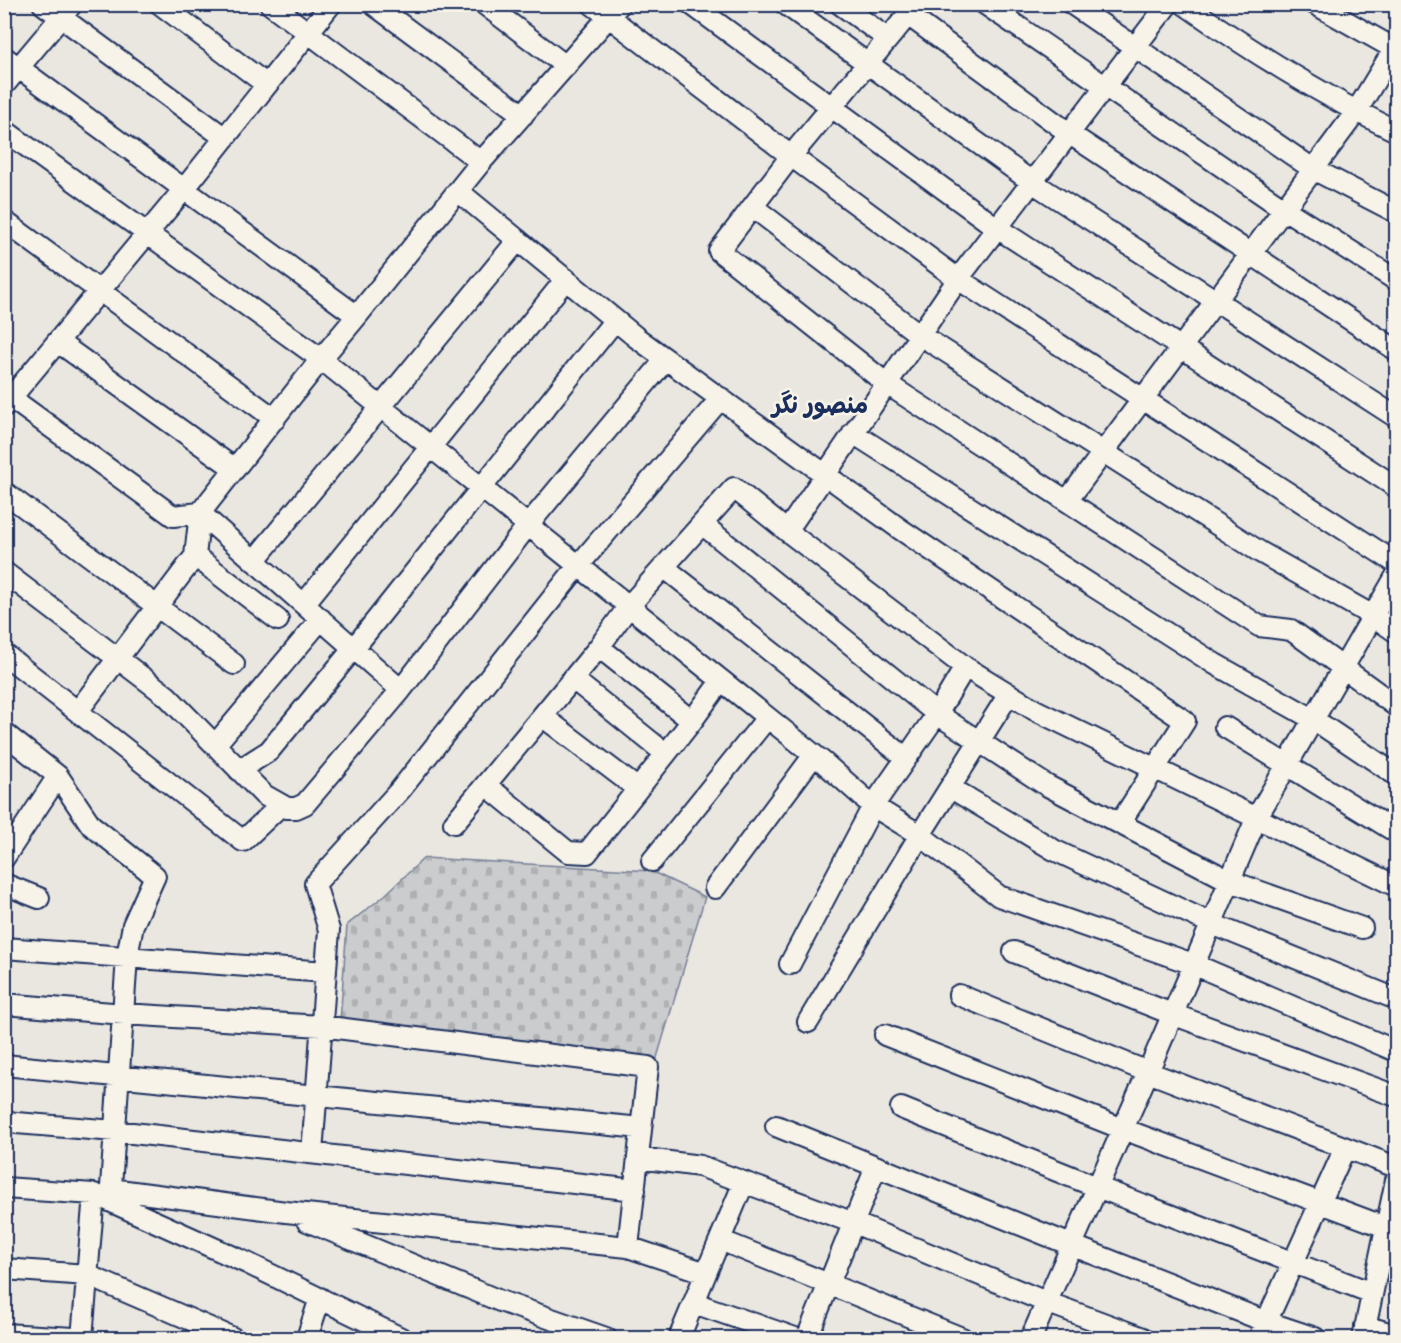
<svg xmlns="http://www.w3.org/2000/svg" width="1401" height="1343" font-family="'Balsamiq Sans','Playpen Sans Arabic',sans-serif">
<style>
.cemetery{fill:url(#cemetery-stones);stroke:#737e96;stroke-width:1.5}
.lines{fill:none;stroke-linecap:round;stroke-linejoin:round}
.minor-casing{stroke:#1b2f5e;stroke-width:24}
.minor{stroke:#f7f3e8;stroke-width:20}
.labels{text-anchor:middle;stroke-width:5;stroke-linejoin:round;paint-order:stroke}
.district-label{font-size:24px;font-weight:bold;fill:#1b2f5e;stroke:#f7f3e8}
</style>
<defs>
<pattern id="cemetery-stones" width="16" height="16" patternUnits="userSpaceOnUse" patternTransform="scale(1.5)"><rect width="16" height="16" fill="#cbcccd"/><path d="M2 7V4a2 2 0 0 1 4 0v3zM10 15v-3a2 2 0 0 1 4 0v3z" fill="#aeb0b2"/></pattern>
</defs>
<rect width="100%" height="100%" fill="#eae7e0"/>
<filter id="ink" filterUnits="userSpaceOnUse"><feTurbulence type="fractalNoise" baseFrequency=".0167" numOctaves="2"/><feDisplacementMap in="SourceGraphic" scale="12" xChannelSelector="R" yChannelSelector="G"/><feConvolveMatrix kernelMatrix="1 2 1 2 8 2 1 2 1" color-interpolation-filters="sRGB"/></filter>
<g filter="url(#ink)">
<path class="cemetery" d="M 424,858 L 651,871 L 705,897 L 656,1061 L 340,1022 L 347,925 L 385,895 Z"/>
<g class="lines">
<defs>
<path id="minor" d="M 43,4 L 225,138
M 160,4 L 267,85
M 270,4 L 481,162
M 373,4 L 523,115
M 484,4 L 566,66
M 592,4 L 791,156 L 958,279 L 1396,563
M 691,4 L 997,228 L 1396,487
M 785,4 L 1032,182 L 1396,417
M 840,4 L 888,39
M 917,4 L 791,156 L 719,251 L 887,384 L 1259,626 L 1291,630 L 1396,706
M 985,4 L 1284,209 L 1396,280
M 1072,4 L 1313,169 L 1396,212
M 1168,4 L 958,279 L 787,531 L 965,667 L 1035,710 L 1396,886
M 1184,4 C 1251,51 1323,96 1396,131
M 1315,4 L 1395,49
M 908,15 L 1070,134 L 1396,350
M 4,57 L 357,316
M 4,85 L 72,4
M 4,130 L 321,359 L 823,762 L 873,806 L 920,835 L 999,896 L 1193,964 L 1396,1051
M 458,191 L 637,338 L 900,529 L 1185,721 L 1120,823
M 753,207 L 920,335 L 1260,552 L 1373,616 L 1396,632
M 4,221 L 275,419
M 58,342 L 235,469
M 4,393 L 173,516 L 200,513 L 321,359 L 357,316 L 481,162 L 620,4
M 4,406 L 185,188 L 331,4
M 853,433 L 1215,664 L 1313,719 L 1396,775
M 4,492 L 234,664
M 1067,501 L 1356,112 L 1396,46
M 200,513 L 401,690 L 528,525 L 666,359
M 702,524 L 937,714 L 1046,785 L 1230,881 L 1362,928
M 195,556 L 278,620
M 254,561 L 518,240
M 665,568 L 906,758
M 4,572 L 167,696 L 264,795 L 287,808 L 296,808 L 305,804 L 401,690
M 304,604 L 566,279
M 599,647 L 692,721
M 4,654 L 243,841 L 281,805
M 573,679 L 666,754
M 78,711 L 195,556 L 200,513
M 542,716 L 638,789
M 1225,727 L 1396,832
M 4,733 L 58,776 L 91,825 L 155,876 L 133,925 L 127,957 L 110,1201
M 215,745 L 321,619
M 239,770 L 269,751 L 354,648 L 615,320
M 486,785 L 568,852 L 587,853 L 692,721 L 721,681
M 951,788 L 1054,850 L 1212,924 L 1396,999
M 454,823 L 599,647 L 629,606 L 734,488 L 787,531
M 4,858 L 58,776
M 652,861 L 767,718
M 4,884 L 39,898
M 715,888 L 814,755
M 4,948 L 326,972
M 1014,952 L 1172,1014 L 1396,1096
M 790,964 L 873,806 L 937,714 L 965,667
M 959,995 L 1148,1072 L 1396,1167
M 4,1004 L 124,1014 L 321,1026 L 648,1067 L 628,1247
M 808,1022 L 920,835 L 1009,694
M 885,1035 L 1123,1129 L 1396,1231
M 4,1065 L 641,1128
M 901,1108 L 1097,1187 L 1372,1293
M 4,1122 L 115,1131 L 635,1190
M 776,1126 L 1071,1245 L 1267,1322 L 1315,1338
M 312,1153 L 329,930 L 315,884 L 401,789 L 578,566 L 721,398
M 639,1158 L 700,1166 L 854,1223 L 1046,1302 L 1143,1338
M 4,1188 L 94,1194 L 247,1263 L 401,1338
M 111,1189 L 286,1212 L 628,1247 L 706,1273
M 307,1221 L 500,1301 L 606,1338
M 720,1240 L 962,1338
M 4,1269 L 87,1275 L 233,1338
M 694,1303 L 795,1338
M 1365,1326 L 1396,1335
M 4,1334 L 74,1338
M 82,1338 L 94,1194
M 307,1338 L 320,1298
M 679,1338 L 744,1182
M 807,1338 L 876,1167
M 1031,1338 L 1148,1072 L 1257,817 L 1396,576
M 1259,1338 L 1345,1148
M 1363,1338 L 1396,1180"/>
</defs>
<use href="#minor" class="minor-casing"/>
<use href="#minor" class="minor"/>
</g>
</g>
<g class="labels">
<g class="district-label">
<text x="820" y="413">منصور نگر</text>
</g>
</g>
<rect width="1401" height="1343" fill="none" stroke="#f7f3e8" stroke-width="24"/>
<rect x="12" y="12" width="1377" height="1319" fill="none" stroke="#1b2f5e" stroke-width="2" filter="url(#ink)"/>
</svg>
